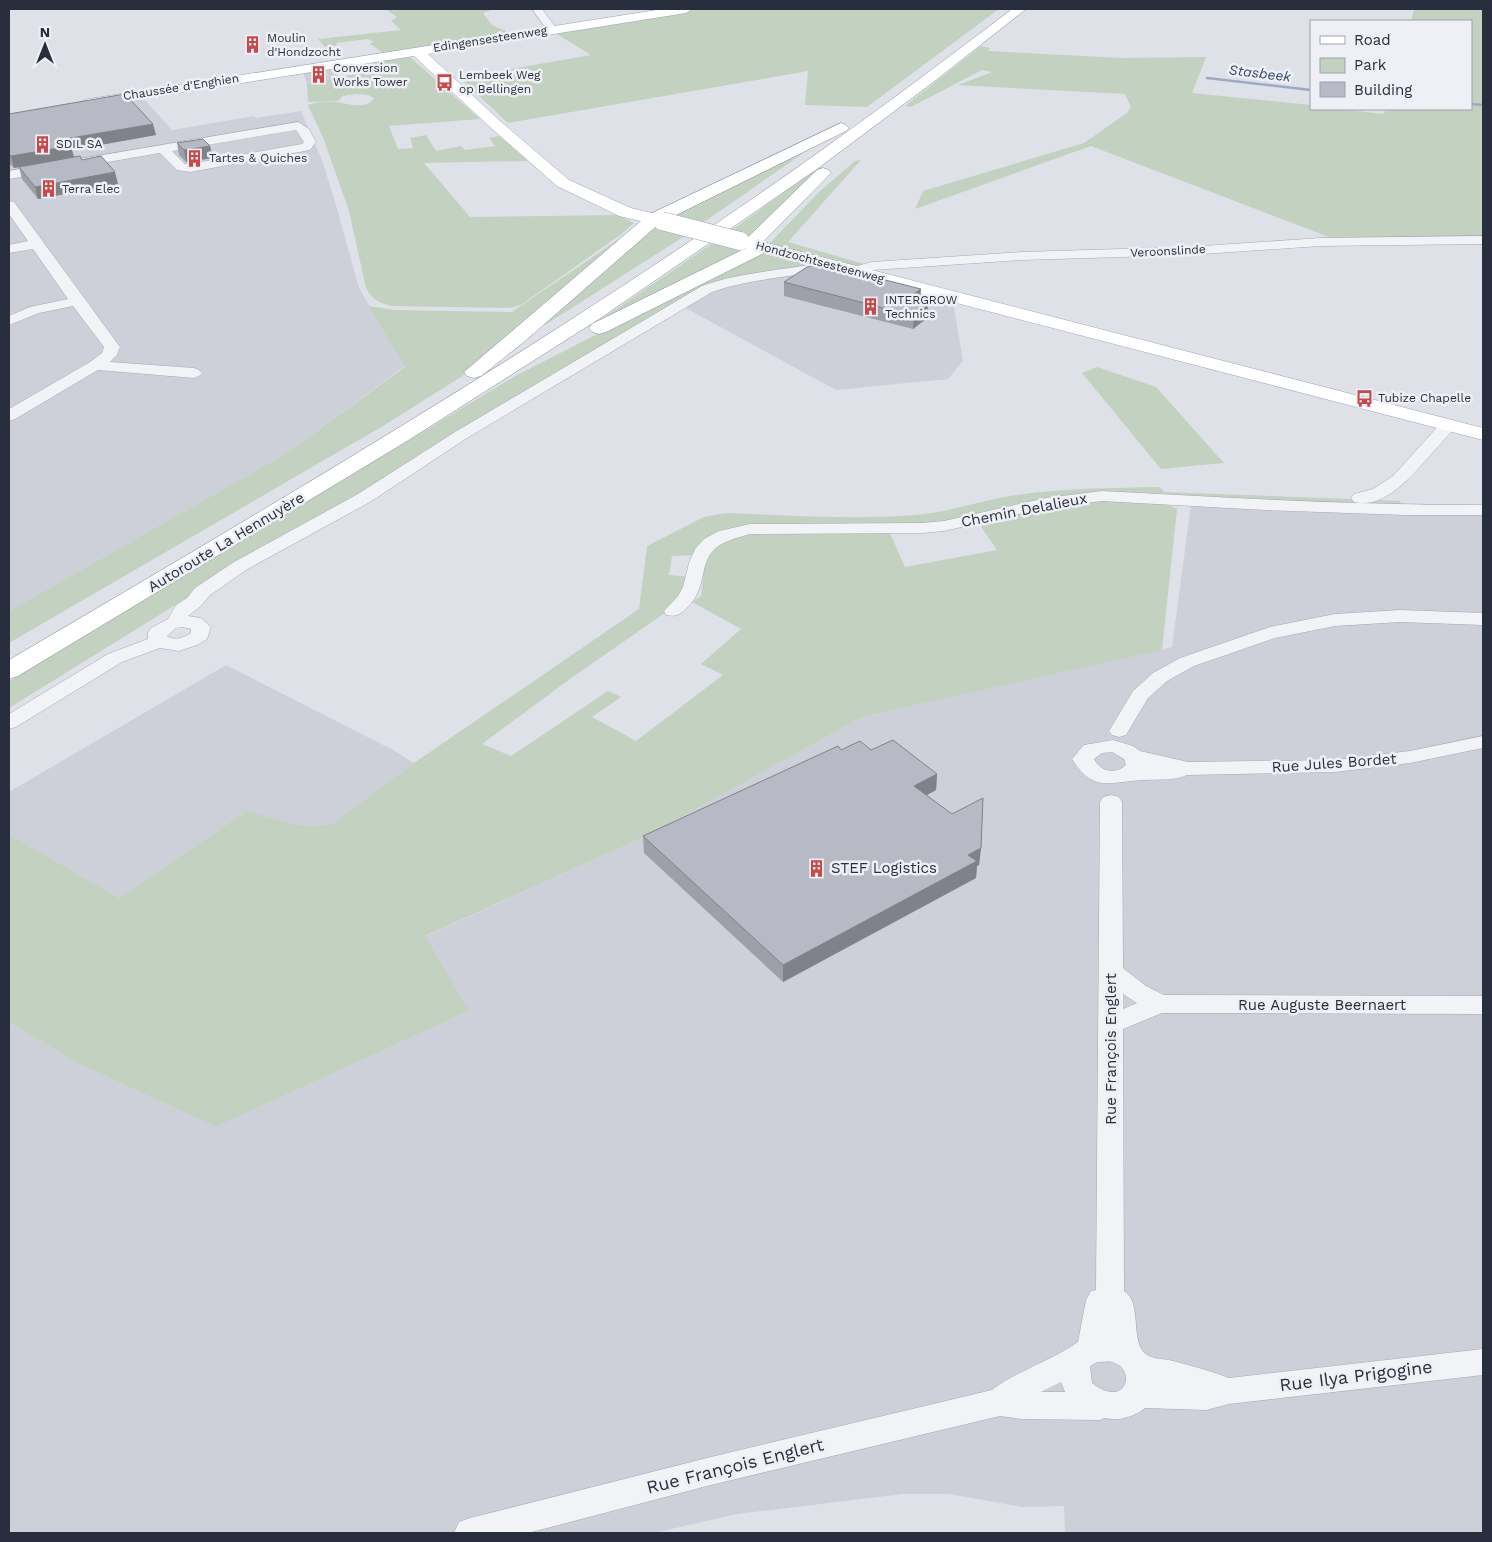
<svg xmlns="http://www.w3.org/2000/svg" width="1492" height="1542" font-family="'Work Sans',sans-serif">
<style>
.built{fill:#cdd0d9}
.green{fill:#c3d1c1}
.lines{fill:none;stroke-linecap:round;stroke-linejoin:round}
.stream{stroke:#9caac6;stroke-width:2.5}
.minor-casing{stroke:#a5a8b2;stroke-width:1}
.major-casing{stroke:#9fa4b3;stroke-width:1}
.highway-casing{stroke:#878d9d;stroke-width:1}
.minor{fill:#f2f3f6;fill-rule:evenodd}
.major{fill:#fff;fill-rule:evenodd}
.highway{fill:#fff;fill-rule:evenodd}
.major-bridge-casing{stroke:#9fa4b3;stroke-width:19;stroke-linecap:butt}
.major-bridge{stroke:#fff;stroke-width:18}
.wall{fill:#9da0a9}
.shaded-wall{fill:#808289}
.building{fill:#b7bac4;stroke:#808289}
.labels{text-anchor:middle;stroke-width:5;stroke-linejoin:round;paint-order:stroke}
.far-poi-label{font-size:12px;fill:#292e3e;stroke:#eef0f5;text-anchor:start}
.far-street-label{font-size:12px;fill:#292e3e;stroke:#eef0f5}
.far-water-label{font-size:14px;font-style:italic;fill:#35476f;stroke:#eef0f5}
.street-label{font-size:15px;fill:#292e3e;stroke:#eef0f5}
.poi-label{font-size:15px;fill:#292e3e;stroke:#eef0f5;text-anchor:start}
.near-street-label{font-size:18px;fill:#292e3e;stroke:#eef0f5}
</style>
<rect width="100%" height="100%" fill="#dfe1e8"/>
<path class="built" d="M 332,66 L 341,78 L 307,84 L 303,72 Z
M 141,96 L 172,130 L 254,116 L 256,118 L 301,111 L 322,160 L 336,205 L 359,288 L 405,366 L 285,454 L 9,611 L 9,119 Z
M 829,269 L 953,302 L 963,361 L 948,379 L 836,390 L 682,306 L 730,284 Z
M 1191,505 L 1483,513 L 1483,1533 L 1065,1533 L 1064,1506 L 1022,1507 L 949,1494 L 903,1494 L 737,1514 L 654,1533 L 9,1533 L 9,1022 L 79,1064 L 216,1127 L 469,1011 L 424,937 L 653,833 L 862,717 L 1172,647 Z
M 226,665 L 395,751 L 414,763 L 332,824 L 319,826 L 285,824 L 248,810 L 119,898 L 9,834 L 9,792 Z"/>
<path class="green" d="M 385,9 L 494,9 L 483,13 L 492,25 L 510,33 L 383,53 L 370,44 L 373,42 L 368,39 L 336,43 L 338,45 L 325,47 L 318,39 L 401,30 L 391,21 L 397,17 Z
M 698,9 L 999,9 L 867,107 L 805,105 L 808,71 L 508,123 L 460,78 L 591,55 L 552,31 Z
M 1412,9 L 1483,10 L 1483,238 L 1337,240 L 1091,146 L 915,209 L 923,191 L 1084,143 L 1127,113 L 1131,107 L 1125,94 L 958,85 L 992,72 L 982,70 L 911,107 L 905,106 L 981,46 L 990,48 L 988,51 L 1122,58 L 1206,57 L 1192,93 L 1311,105 L 1311,109 L 1340,109 L 1383,114 L 1386,109 L 1471,109 L 1471,21 L 1411,21 L 1414,10 Z
M 410,57 L 480,119 L 389,126 L 398,149 L 413,148 L 410,138 L 426,135 L 436,151 L 461,146 L 465,150 L 495,146 L 489,138 L 499,136 L 528,161 L 424,163 L 470,217 L 618,215 L 634,223 L 620,235 L 521,305 L 509,308 L 391,306 C 380,303 371,299 366,288 L 349,211 L 324,140 L 308,105 C 315,102 328,101 336,102 C 347,103 366,111 374,98 L 368,95 L 357,94 L 343,96 L 338,101 L 310,102 L 308,101 L 307,84 L 376,70 L 364,61 Z
M 796,153 L 802,154 L 707,220 C 694,227 684,219 671,214 Z
M 861,160 L 788,242 L 864,264 L 852,266 L 769,244 L 819,192 L 855,161 Z
M 814,171 L 820,172 L 755,236 L 747,238 L 728,233 Z
M 654,225 L 688,234 L 545,325 L 539,323 Z
M 635,228 L 640,229 L 461,377 L 383,426 L 9,643 L 9,611 L 285,454 L 405,367 L 369,306 L 395,310 L 512,312 Z
M 716,241 L 749,250 L 606,322 L 603,318 Z
M 755,254 L 767,254 L 808,263 L 807,267 L 732,278 L 232,570 L 9,708 L 9,681 L 517,375 Z
M 1097,367 L 1156,387 L 1224,463 L 1161,469 L 1082,373 Z
M 1160,487 L 1164,492 L 1400,501 L 1402,508 L 1184,500 L 1122,495 L 1065,498 L 930,525 L 729,528 C 711,535 703,536 696,555 L 672,556 L 669,575 L 692,577 L 687,594 L 675,606 L 574,676 L 482,744 L 511,756 L 608,691 L 621,697 L 592,717 L 636,741 L 723,675 L 701,664 L 741,629 L 692,602 L 701,596 L 705,562 L 709,551 L 730,536 L 762,530 L 889,531 L 905,567 L 997,550 L 978,522 C 1028,511 1131,483 1177,509 L 1162,650 L 862,717 L 653,833 L 425,936 L 469,1011 L 216,1127 L 79,1064 L 9,1022 L 9,834 L 119,898 L 248,810 C 279,821 298,829 332,824 L 414,763 L 639,609 L 647,546 L 704,517 L 726,513 C 789,515 853,520 916,515 C 950,512 982,500 1016,495 C 1063,488 1112,488 1160,487 Z"/>
<g class="lines">
<path class="stream" d="M 1207,78 L 1311,90
M 1471,104 L 1483,105"/>
<defs>
<path id="minor" d="M 532,9 L 542,9 L 557,29 L 556,31 L 548,31 Z
M 298,122 L 309,129 L 316,142 L 310,150 L 190,172 L 177,170 L 160,153 L 9,179 L 9,171 ZM 296,130 L 304,142 L 302,144 L 190,164 L 185,164 L 172,151 Z
M 9,201 L 14,202 L 120,347 L 117,355 L 110,362 L 194,368 L 199,370 L 202,373 L 199,376 L 194,378 L 98,370 L 15,419 L 9,421 L 9,409 L 90,362 L 102,353 L 104,347 L 73,306 L 39,313 L 9,325 L 9,316 L 30,307 L 68,299 L 33,249 L 9,253 L 9,245 L 28,241 L 9,214 Z
M 1483,236 L 1483,244 L 1320,246 L 1188,255 L 1022,260 L 873,270 L 854,275 L 847,271 L 849,268 L 872,262 L 1022,252 L 1188,247 L 1320,238 Z
M 827,261 L 832,262 L 834,265 L 832,268 C 793,278 750,278 712,292 L 467,438 L 370,502 L 246,570 L 209,596 L 201,606 L 188,616 L 201,618 L 211,627 L 207,639 L 197,645 L 179,651 L 160,648 L 122,662 L 16,727 L 9,729 L 9,714 L 108,654 L 148,639 L 148,632 L 151,628 L 168,619 L 176,605 L 187,598 L 195,588 L 234,562 L 358,494 L 455,432 L 702,286 C 742,271 786,271 827,261 ZM 182,627 L 191,629 L 191,633 C 183,638 175,641 167,636 L 176,628 Z
M 1448,420 L 1454,422 L 1456,425 C 1449,435 1441,443 1433,452 C 1415,472 1386,510 1354,502 L 1351,498 L 1354,494 L 1373,489 L 1393,476 L 1442,422 Z
M 1102,491 C 1229,498 1356,505 1483,505 L 1483,515 L 1405,515 L 1265,510 L 1102,501 L 1046,508 L 944,531 L 922,533 L 750,534 C 737,538 721,541 712,552 C 699,568 707,588 687,608 C 680,615 676,617 666,615 L 664,611 L 678,596 L 683,587 L 689,563 L 695,549 L 704,539 L 719,531 L 750,524 L 922,523 L 944,521 L 1046,498 Z
M 1400,610 L 1483,613 L 1483,625 L 1400,622 L 1335,626 L 1275,638 L 1194,666 L 1167,681 L 1148,698 L 1126,735 L 1119,737 L 1112,735 L 1109,731 L 1133,691 L 1153,673 L 1180,658 L 1270,627 L 1335,614 Z
M 1483,736 L 1483,748 L 1410,763 L 1335,772 L 1187,775 C 1174,781 1158,779 1144,780 C 1112,781 1093,794 1072,759 L 1084,745 L 1113,740 L 1133,746 L 1140,751 L 1188,762 L 1335,760 L 1410,751 ZM 1112,752 L 1124,759 L 1126,765 C 1115,775 1101,772 1094,759 L 1102,753 Z
M 1111,795 L 1119,797 L 1122,802 L 1123,968 L 1146,986 L 1164,995 L 1483,996 L 1483,1014 L 1162,1013 L 1123,1029 L 1124,1291 C 1143,1302 1129,1344 1147,1355 C 1153,1359 1166,1359 1173,1361 C 1192,1366 1211,1371 1229,1378 L 1483,1349 L 1483,1375 L 1229,1404 L 1206,1410 L 1145,1408 C 1137,1415 1123,1420 1112,1419 C 1107,1419 1106,1417 1100,1420 L 1021,1419 L 1000,1416 L 711,1485 L 528,1533 L 454,1533 L 459,1522 L 470,1518 L 711,1457 L 992,1390 C 1018,1370 1051,1361 1078,1342 L 1086,1300 L 1091,1291 L 1096,1290 L 1100,802 L 1103,797 ZM 1123,994 L 1137,1003 L 1123,1009 ZM 1097,1362 C 1102,1362 1108,1361 1112,1362 C 1138,1369 1126,1410 1092,1383 L 1090,1366 ZM 1061,1382 L 1065,1392 L 1041,1392 Z"/>
<path id="major" d="M 663,9 L 692,9 L 686,13 L 428,54 L 500,121 L 569,180 L 631,208 L 668,217 L 671,221 L 668,225 L 662,226 L 619,216 L 557,186 L 490,127 L 414,56 L 89,107 L 84,106 L 82,103 L 84,100 L 89,99 Z
M 740,236 L 1483,428 L 1483,440 L 734,245 L 731,241 L 734,237 Z"/>
<path id="highway" d="M 1012,9 L 1026,9 L 936,80 L 817,169 L 599,319 L 407,441 L 18,676 L 9,679 L 9,660 C 235,527 462,394 680,248 C 794,172 904,92 1012,9 Z
M 841,123 L 846,125 L 849,128 L 846,131 L 660,223 L 525,341 L 481,376 L 474,378 L 467,376 L 464,372 L 648,215 Z
M 823,168 L 829,170 L 831,173 L 763,242 L 768,243 L 771,247 L 768,251 L 606,332 L 599,334 L 592,332 L 589,328 L 592,324 L 746,248 L 742,244 L 745,240 L 817,170 Z"/>
</defs>
<use href="#minor" class="minor-casing"/>
<use href="#major" class="major-casing"/>
<use href="#highway" class="highway-casing"/>
<use href="#minor" class="minor"/>
<use href="#major" class="major"/>
<use href="#highway" class="highway"/>
<defs>
<path id="major-bridge" d="M 662,221 L 740,241"/>
</defs>
<use href="#major-bridge" class="major-bridge-casing"/>
<use href="#major-bridge" class="major-bridge"/>
</g>
<path class="wall" d="M 9,114 L 156,135 L 72,150 L 74,157 L 82,160 L 118,184 L 38,199 L 22,179 L 19,167 L 14,168 L 12,166 L 9,164 Z
M 177,143 L 213,158 L 186,162 L 179,155 Z
M 784,282 L 920,302 L 919,303 L 927,318 L 913,329 L 784,296 Z
M 841,750 L 871,750 L 937,774 L 936,790 L 926,795 L 981,848 L 979,865 L 977,866 L 976,878 L 783,982 L 644,853 L 643,836 Z"/>
<path class="shaded-wall" d="M 153,124 L 156,135 L 72,150 L 74,158 L 14,168 L 11,156 L 65,139 Z
M 210,146 L 213,158 L 186,162 L 184,150 Z
M 115,172 L 118,184 L 38,199 L 35,187 Z
M 921,289 L 920,302 L 906,313 L 906,299 Z
M 928,305 L 927,318 L 913,329 L 914,316 Z
M 937,774 L 936,790 L 913,803 L 914,786 Z
M 981,848 L 979,865 L 977,866 L 976,878 L 783,982 L 783,965 L 968,855 Z"/>
<path class="building" d="M 125,94 L 153,124 L 65,139 L 71,146 L 11,156 L 9,154 L 9,114 Z
M 203,139 L 210,146 L 184,150 L 177,143 Z
M 80,156 L 82,160 L 101,156 L 115,172 L 35,187 L 19,167 Z
M 822,264 L 921,289 L 906,299 L 928,305 L 914,316 L 784,282 L 807,267 Z
M 893,740 L 937,774 L 914,786 L 952,814 L 983,798 L 981,848 L 968,855 L 977,861 L 783,965 L 643,836 L 838,746 L 841,750 L 860,741 L 871,750 Z"/>
<defs>
<symbol id="building-bare" viewBox="-9 -9 18 18"><path d="M-4-6H4V6H1V3H-1V6H-4ZM-2.5-4.3h1.7v1.8h-1.7ZM.8-4.3h1.7v1.8H.8ZM-2.5-1h1.7V.8h-1.7ZM.8-1h1.7V.8H.8Z" fill="#c64a4c" stroke="#eef0f5" stroke-width="2.5" paint-order="stroke"/></symbol>
<symbol id="bus-bare" viewBox="-9 -9 18 18"><path d="M-5-6H5V4H4V6H2V4H-2V6H-4V4H-5ZM-3.5-4V0h7V-4ZM-3.5 1.2v1.5H-2V1.2ZM2 1.2v1.5H3.5V1.2Z" fill="#c64a4c" stroke="#eef0f5" stroke-width="2.5" paint-order="stroke"/></symbol>
</defs>
<g fill-rule="evenodd">
<use href="#building-bare" x="240" y="32" width="25" height="25"/>
<use href="#building-bare" x="306" y="62" width="25" height="25"/>
<use href="#bus-bare" x="432" y="70" width="25" height="25"/>
<use href="#building-bare" x="30" y="132" width="25" height="25"/>
<use href="#building-bare" x="182" y="146" width="25" height="25"/>
<use href="#building-bare" x="36" y="176" width="25" height="25"/>
<use href="#building-bare" x="858" y="294" width="25" height="25"/>
<use href="#bus-bare" x="1352" y="386" width="25" height="25"/>
<use href="#building-bare" x="804" y="856" width="25" height="25"/>
</g>
<g class="labels">
<g class="far-poi-label">
<text x="267" y="42">Moulin<tspan x="267" dy="14">d'Hondzocht</tspan></text>
<text x="333" y="72">Conversion<tspan x="333" dy="14">Works Tower</tspan></text>
<text x="459" y="79">Lembeek Weg<tspan x="459" dy="14">op Bellingen</tspan></text>
<text x="56" y="148">SDIL SA</text>
<text x="209" y="162">Tartes &amp; Quiches</text>
<text x="62" y="193">Terra Elec</text>
<text x="885" y="304">INTERGROW<tspan x="885" dy="14">Technics</tspan></text>
<text x="1378" y="402">Tubize Chapelle</text>
</g>
<g class="far-street-label">
<text transform="translate(490 39) rotate(-9)" y="4">Edingensesteenweg</text>
<text transform="translate(181 87) rotate(-9)" y="4">Chaussée d'Enghien</text>
<text transform="translate(1168 251) rotate(-3)" y="4">Veroonslinde</text>
<text transform="translate(820 262) rotate(15)" y="4">Hondzochtsesteenweg</text>
</g>
<g class="far-water-label">
<text transform="translate(1260 73) rotate(7)" y="5">Stasbeek</text>
</g>
<g class="street-label">
<text transform="translate(1024 510) rotate(-11)" y="5">Chemin Delalieux</text>
<text transform="translate(226 542) rotate(-31)" y="5">Autoroute La Hennuyère</text>
<text transform="translate(1334 763) rotate(-4)" y="5">Rue Jules Bordet</text>
<text x="1322" y="1010">Rue Auguste Beernaert</text>
<text transform="translate(1111 1049) rotate(-90)" y="5">Rue François Englert</text>
</g>
<g class="poi-label">
<text x="831" y="873">STEF Logistics</text>
</g>
<g class="near-street-label">
<text transform="translate(1356 1376) rotate(-7)" y="6">Rue Ilya Prigogine</text>
<text transform="translate(735 1466) rotate(-14)" y="6">Rue François Englert</text>
</g>
</g>
<rect width="1492" height="1542" fill="none" stroke="#292e3e" stroke-width="20"/>
<rect x="1310" y="20" width="162" height="90" fill="#eef0f5" stroke="#9fa2ac"/>
<rect x="1320" y="36" width="25" height="8" fill="#ffffff" stroke="#9fa2ac"/>
<text x="1354" y="45" font-size="15" fill="#292e3e">Road</text>
<rect x="1320" y="58" width="25" height="15" fill="#c3d1c1" stroke="#9fa2ac"/>
<text x="1354" y="70" font-size="15" fill="#292e3e">Park</text>
<rect x="1320" y="82" width="25" height="15" fill="#b7bac4" stroke="#9fa2ac"/>
<text x="1354" y="95" font-size="15" fill="#292e3e">Building</text>
<g transform="translate(45 45)" stroke="#eef0f5" stroke-width="4" paint-order="stroke">
<path d="M0-4L9 19L0 12L-9 19Z" fill="#292e3e"/>
<text y="-8" font-size="14" font-weight="bold" text-anchor="middle" fill="#292e3e">N</text>
</g>
</svg>
